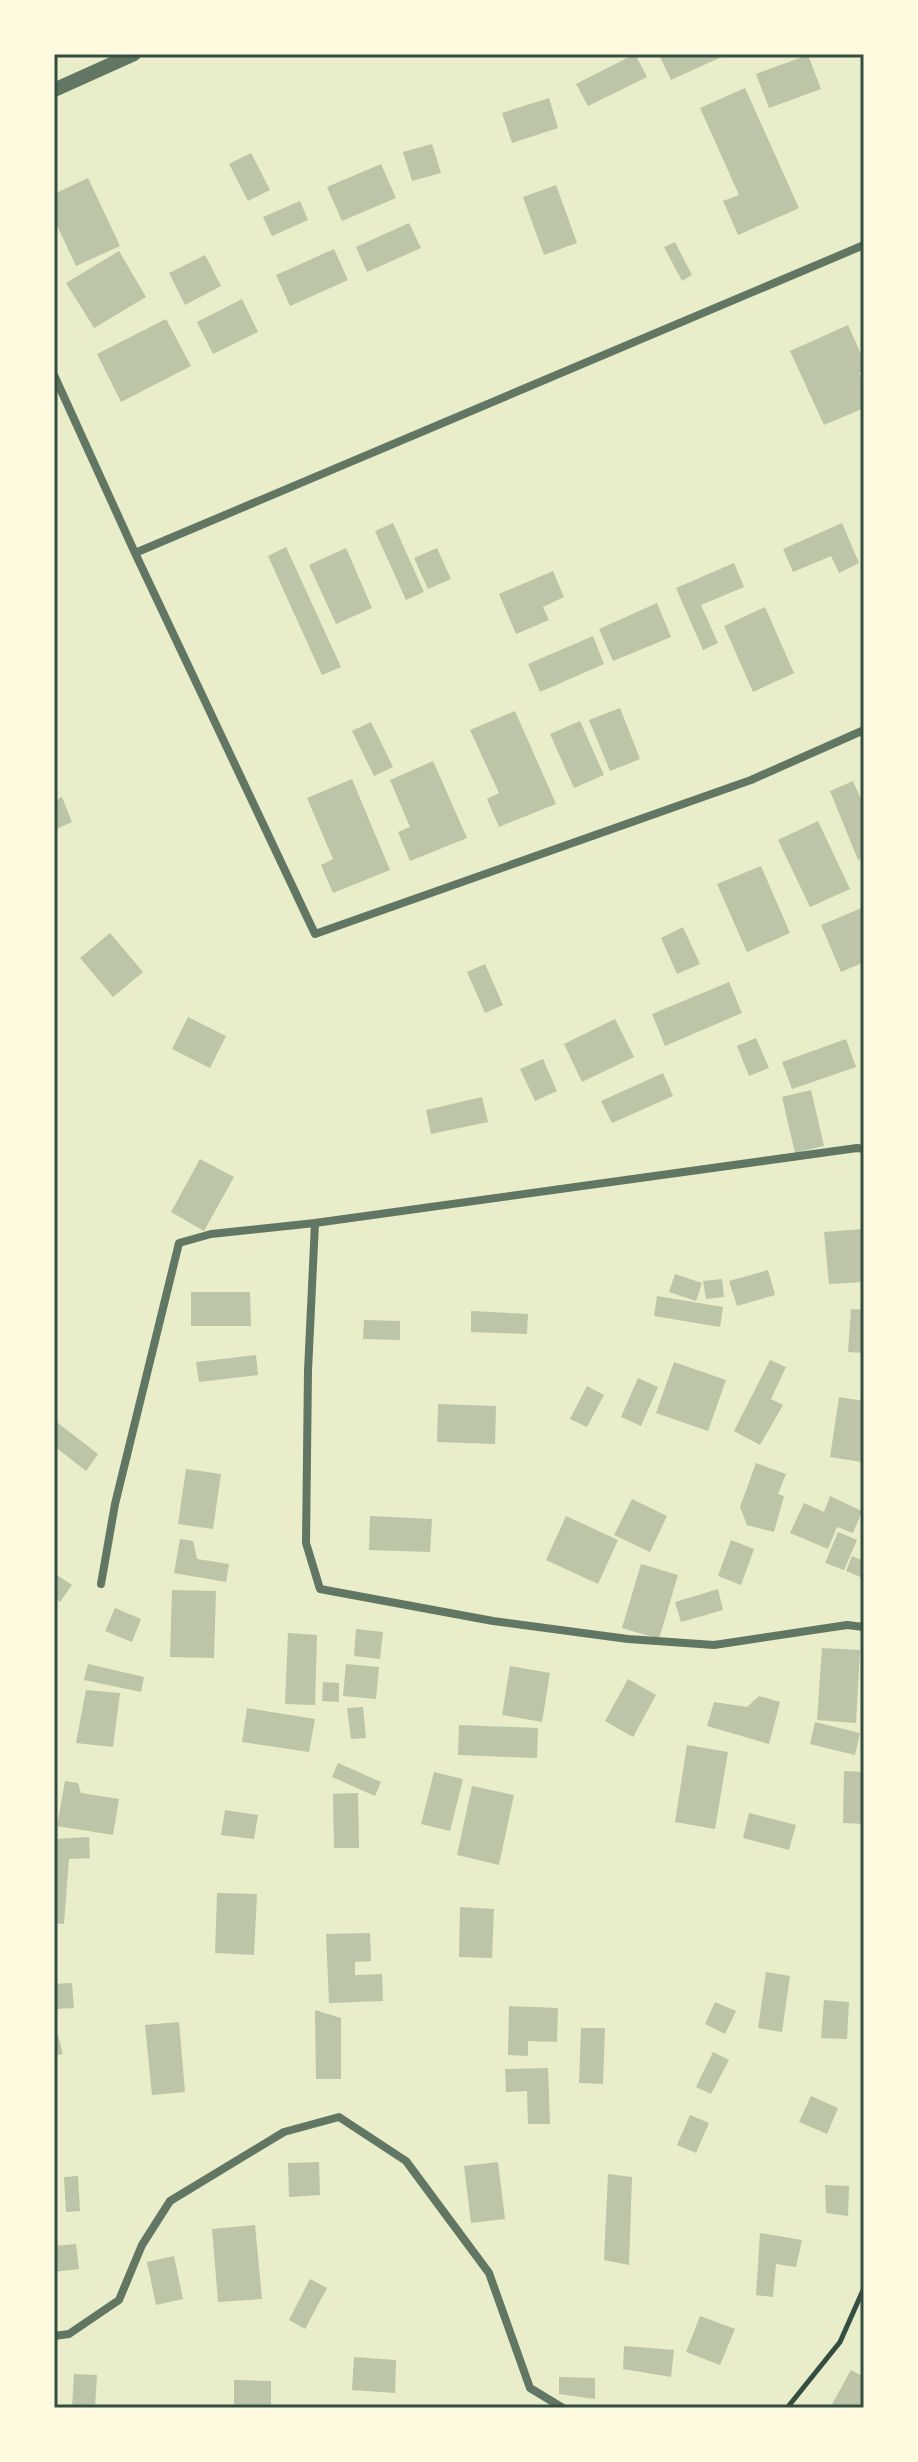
<svg xmlns="http://www.w3.org/2000/svg" width="918" height="2462" font-family="'Noto Sans',sans-serif">
<style>
.building{fill:#bcc5a7}
.lines{fill:none;stroke-linecap:round;stroke-linejoin:round}
.path{stroke:#344e41;stroke-width:5}
.minor{stroke:#617663;stroke-width:8}
.tertiary{stroke:#617663;stroke-width:14}
.neatline{fill:none;stroke:#344e41;stroke-width:3}
</style>
<rect width="100%" height="100%" fill="#e9edc9"/>
<path class="building" d="M 635,54 L 647,77 L 588,106 L 576,84 Z
M 662,54 L 728,54 L 671,80 L 659,55 Z
M 808,55 L 821,89 L 769,108 L 756,74 Z
M 745,88 L 799,208 L 738,235 L 723,201 L 739,195 L 700,108 Z
M 549,98 L 558,128 L 512,143 L 502,113 Z
M 432,144 L 441,173 L 412,181 L 403,152 Z
M 251,153 L 270,190 L 248,201 L 229,164 Z
M 381,164 L 396,198 L 342,221 L 327,187 Z
M 88,178 L 120,246 L 76,266 L 54,219 L 54,194 Z
M 556,185 L 577,243 L 544,255 L 523,197 Z
M 300,201 L 308,220 L 272,236 L 263,217 Z
M 409,223 L 421,248 L 367,272 L 356,247 Z
M 675,242 L 692,275 L 682,281 L 664,247 Z
M 334,249 L 348,280 L 290,306 L 276,275 Z
M 119,251 L 146,297 L 94,328 L 66,283 Z
M 205,255 L 221,286 L 185,305 L 169,273 Z
M 242,299 L 258,332 L 213,354 L 197,322 Z
M 166,319 L 191,366 L 121,402 L 97,354 Z
M 848,325 L 864,361 L 864,370 L 859,373 L 864,384 L 864,408 L 824,425 L 790,351 Z
M 393,523 L 424,592 L 406,600 L 375,531 Z
M 842,523 L 859,563 L 839,573 L 831,556 L 793,572 L 783,549 Z
M 286,547 L 341,667 L 322,675 L 268,556 Z
M 346,548 L 372,608 L 336,624 L 309,565 Z
M 437,548 L 451,579 L 428,589 L 414,558 Z
M 734,563 L 744,587 L 701,605 L 718,643 L 703,650 L 676,588 Z
M 553,571 L 564,597 L 543,607 L 549,620 L 516,634 L 499,594 Z
M 657,603 L 671,637 L 613,661 L 599,629 Z
M 765,607 L 794,673 L 753,692 L 724,626 Z
M 593,636 L 604,664 L 540,692 L 528,664 Z
M 620,708 L 640,759 L 610,771 L 589,720 Z
M 515,711 L 556,804 L 499,827 L 487,799 L 499,793 L 470,730 Z
M 580,721 L 604,775 L 574,788 L 550,734 Z
M 371,722 L 393,767 L 374,776 L 352,731 Z
M 433,761 L 467,838 L 410,861 L 398,832 L 410,827 L 390,780 Z
M 352,779 L 390,870 L 333,893 L 321,865 L 333,859 L 307,798 Z
M 853,781 L 864,806 L 864,857 L 858,860 L 830,791 Z
M 62,797 L 72,822 L 54,830 L 54,801 Z
M 818,821 L 850,889 L 810,907 L 778,840 Z
M 761,866 L 790,933 L 747,952 L 717,884 Z
M 864,907 L 864,962 L 841,972 L 821,925 Z
M 683,927 L 700,964 L 677,974 L 661,938 Z
M 110,933 L 143,972 L 113,997 L 80,958 Z
M 485,964 L 503,1005 L 485,1013 L 467,972 Z
M 729,982 L 742,1013 L 665,1046 L 652,1014 Z
M 188,1017 L 226,1036 L 210,1068 L 172,1049 Z
M 615,1019 L 634,1057 L 582,1082 L 564,1044 Z
M 756,1038 L 769,1068 L 749,1076 L 737,1046 Z
M 846,1039 L 856,1067 L 792,1089 L 782,1062 Z
M 543,1059 L 557,1091 L 535,1101 L 520,1069 Z
M 663,1073 L 673,1096 L 612,1123 L 601,1101 Z
M 811,1090 L 824,1146 L 795,1153 L 782,1097 Z
M 482,1097 L 488,1122 L 431,1134 L 426,1110 Z
M 200,1159 L 234,1177 L 204,1231 L 171,1212 Z
M 864,1229 L 864,1282 L 829,1284 L 824,1232 Z
M 768,1270 L 775,1295 L 737,1306 L 729,1281 Z
M 675,1274 L 702,1283 L 696,1301 L 669,1292 Z
M 722,1279 L 724,1297 L 706,1299 L 703,1281 Z
M 191,1292 L 250,1292 L 251,1326 L 191,1326 Z
M 657,1296 L 723,1307 L 720,1327 L 654,1316 Z
M 851,1309 L 864,1310 L 864,1353 L 848,1352 Z
M 471,1311 L 528,1314 L 527,1334 L 471,1332 Z
M 364,1320 L 400,1321 L 400,1340 L 363,1339 Z
M 256,1355 L 258,1375 L 199,1382 L 196,1362 Z
M 770,1360 L 786,1367 L 771,1399 L 783,1405 L 760,1445 L 734,1431 Z
M 674,1362 L 726,1380 L 708,1431 L 656,1413 Z
M 638,1378 L 658,1387 L 641,1426 L 621,1417 Z
M 587,1386 L 604,1395 L 587,1427 L 570,1419 Z
M 839,1397 L 864,1401 L 864,1446 L 861,1462 L 830,1457 Z
M 438,1404 L 496,1406 L 495,1444 L 437,1442 Z
M 54,1420 L 98,1454 L 86,1471 L 54,1446 Z
M 756,1463 L 786,1474 L 778,1494 L 784,1496 L 774,1532 L 747,1525 L 740,1507 Z
M 186,1469 L 221,1474 L 213,1529 L 178,1524 Z
M 830,1496 L 862,1511 L 853,1533 L 837,1527 L 828,1549 L 790,1533 L 804,1503 L 824,1512 Z
M 632,1499 L 667,1516 L 650,1552 L 614,1535 Z
M 370,1516 L 432,1519 L 430,1552 L 369,1550 Z
M 566,1516 L 618,1540 L 598,1584 L 546,1560 Z
M 838,1532 L 857,1540 L 844,1570 L 825,1563 Z
M 180,1539 L 193,1541 L 197,1559 L 229,1564 L 226,1582 L 174,1573 Z
M 731,1540 L 754,1549 L 741,1585 L 718,1576 Z
M 852,1556 L 864,1561 L 863,1578 L 846,1571 Z
M 641,1564 L 678,1575 L 659,1639 L 622,1628 Z
M 54,1573 L 72,1585 L 60,1602 L 54,1598 Z
M 718,1589 L 723,1610 L 681,1622 L 675,1602 Z
M 172,1590 L 216,1591 L 214,1658 L 170,1657 Z
M 115,1608 L 141,1619 L 132,1642 L 105,1631 Z
M 356,1629 L 383,1632 L 380,1659 L 354,1656 Z
M 288,1633 L 317,1635 L 315,1705 L 285,1704 Z
M 822,1648 L 860,1650 L 856,1723 L 817,1720 Z
M 88,1664 L 144,1677 L 141,1692 L 84,1680 Z
M 346,1664 L 379,1667 L 376,1699 L 343,1696 Z
M 510,1666 L 550,1673 L 542,1722 L 502,1715 Z
M 628,1679 L 656,1695 L 633,1737 L 605,1721 Z
M 323,1682 L 339,1683 L 339,1702 L 322,1701 Z
M 86,1690 L 120,1693 L 113,1747 L 76,1743 Z
M 759,1696 L 780,1702 L 769,1744 L 707,1726 L 714,1702 L 747,1707 Z
M 363,1707 L 366,1738 L 351,1739 L 347,1708 Z
M 247,1708 L 315,1719 L 309,1752 L 242,1742 Z
M 815,1722 L 860,1733 L 855,1755 L 810,1744 Z
M 459,1725 L 538,1728 L 537,1758 L 458,1755 Z
M 687,1745 L 728,1752 L 715,1829 L 675,1822 Z
M 338,1763 L 381,1782 L 375,1796 L 332,1777 Z
M 844,1771 L 864,1772 L 864,1824 L 843,1823 Z
M 434,1772 L 463,1779 L 450,1831 L 421,1824 Z
M 65,1781 L 78,1783 L 81,1793 L 119,1799 L 113,1835 L 57,1826 Z
M 472,1786 L 514,1795 L 499,1865 L 457,1855 Z
M 358,1793 L 359,1848 L 334,1848 L 333,1794 Z
M 225,1810 L 258,1815 L 254,1839 L 221,1835 Z
M 749,1813 L 796,1825 L 789,1850 L 743,1838 Z
M 89,1837 L 90,1858 L 69,1859 L 64,1924 L 54,1923 L 54,1839 Z
M 217,1893 L 257,1894 L 254,1955 L 215,1953 Z
M 460,1907 L 494,1909 L 492,1958 L 459,1957 Z
M 370,1933 L 371,1961 L 355,1962 L 355,1975 L 382,1974 L 383,2001 L 329,2003 L 326,1934 Z
M 766,1972 L 790,1976 L 782,2032 L 758,2028 Z
M 72,1983 L 74,2008 L 54,2009 L 54,1984 Z
M 824,2000 L 849,2002 L 847,2039 L 821,2038 Z
M 715,2002 L 736,2011 L 725,2034 L 705,2024 Z
M 509,2006 L 558,2008 L 557,2042 L 528,2041 L 528,2056 L 508,2055 Z
M 315,2010 L 341,2018 L 341,2079 L 316,2079 Z
M 54,2020 L 63,2054 L 54,2056 Z
M 179,2022 L 185,2092 L 152,2095 L 145,2025 Z
M 581,2028 L 605,2028 L 603,2084 L 579,2083 Z
M 713,2052 L 729,2060 L 711,2094 L 696,2087 Z
M 548,2068 L 550,2124 L 528,2124 L 527,2091 L 506,2092 L 505,2069 Z
M 811,2096 L 838,2108 L 827,2134 L 799,2122 Z
M 690,2115 L 709,2123 L 696,2153 L 677,2145 Z
M 319,2162 L 320,2195 L 289,2197 L 288,2163 Z
M 498,2162 L 505,2219 L 471,2223 L 464,2166 Z
M 608,2174 L 632,2177 L 629,2265 L 604,2260 Z
M 78,2176 L 80,2211 L 66,2212 L 64,2177 Z
M 825,2185 L 849,2186 L 848,2216 L 826,2213 Z
M 255,2225 L 262,2299 L 218,2302 L 212,2229 Z
M 760,2233 L 802,2240 L 796,2267 L 776,2264 L 773,2297 L 756,2295 Z
M 76,2244 L 79,2269 L 54,2272 L 54,2246 Z
M 174,2256 L 183,2299 L 156,2305 L 147,2262 Z
M 310,2279 L 327,2288 L 305,2329 L 289,2320 Z
M 700,2316 L 735,2329 L 720,2365 L 686,2352 Z
M 624,2346 L 674,2350 L 671,2377 L 623,2369 Z
M 354,2357 L 396,2360 L 395,2393 L 352,2390 Z
M 851,2370 L 864,2377 L 864,2408 L 830,2408 Z
M 74,2374 L 97,2375 L 95,2408 L 72,2408 Z
M 559,2377 L 595,2378 L 595,2399 L 559,2394 Z
M 234,2380 L 271,2381 L 271,2408 L 234,2408 Z"/>
<g class="lines">
<path class="path" d="M 787,2408 L 840,2342 L 864,2288"/>
<path class="minor" d="M 54,375 L 135,553 L 864,245
M 135,553 L 315,934 L 751,780 L 864,730
M 315,1223 L 308,1371 L 306,1543 L 320,1589 L 493,1621 L 628,1639 L 714,1645 L 847,1625 L 864,1627
M 101,1584 L 115,1504 L 179,1243 L 211,1234 L 315,1223 L 857,1148 L 864,1149
M 54,2336 L 69,2334 L 119,2300 L 142,2245 L 170,2201 L 284,2132 L 339,2117 L 406,2161 L 489,2273 L 530,2388 L 563,2408"/>
<path class="tertiary" d="M 54,90 L 134,54"/>
</g>
<rect width="918" height="2462" fill="none" stroke="#fefae0" stroke-width="112"/>
<rect x="56" y="56" width="806" height="2350" class="neatline"/>
</svg>
